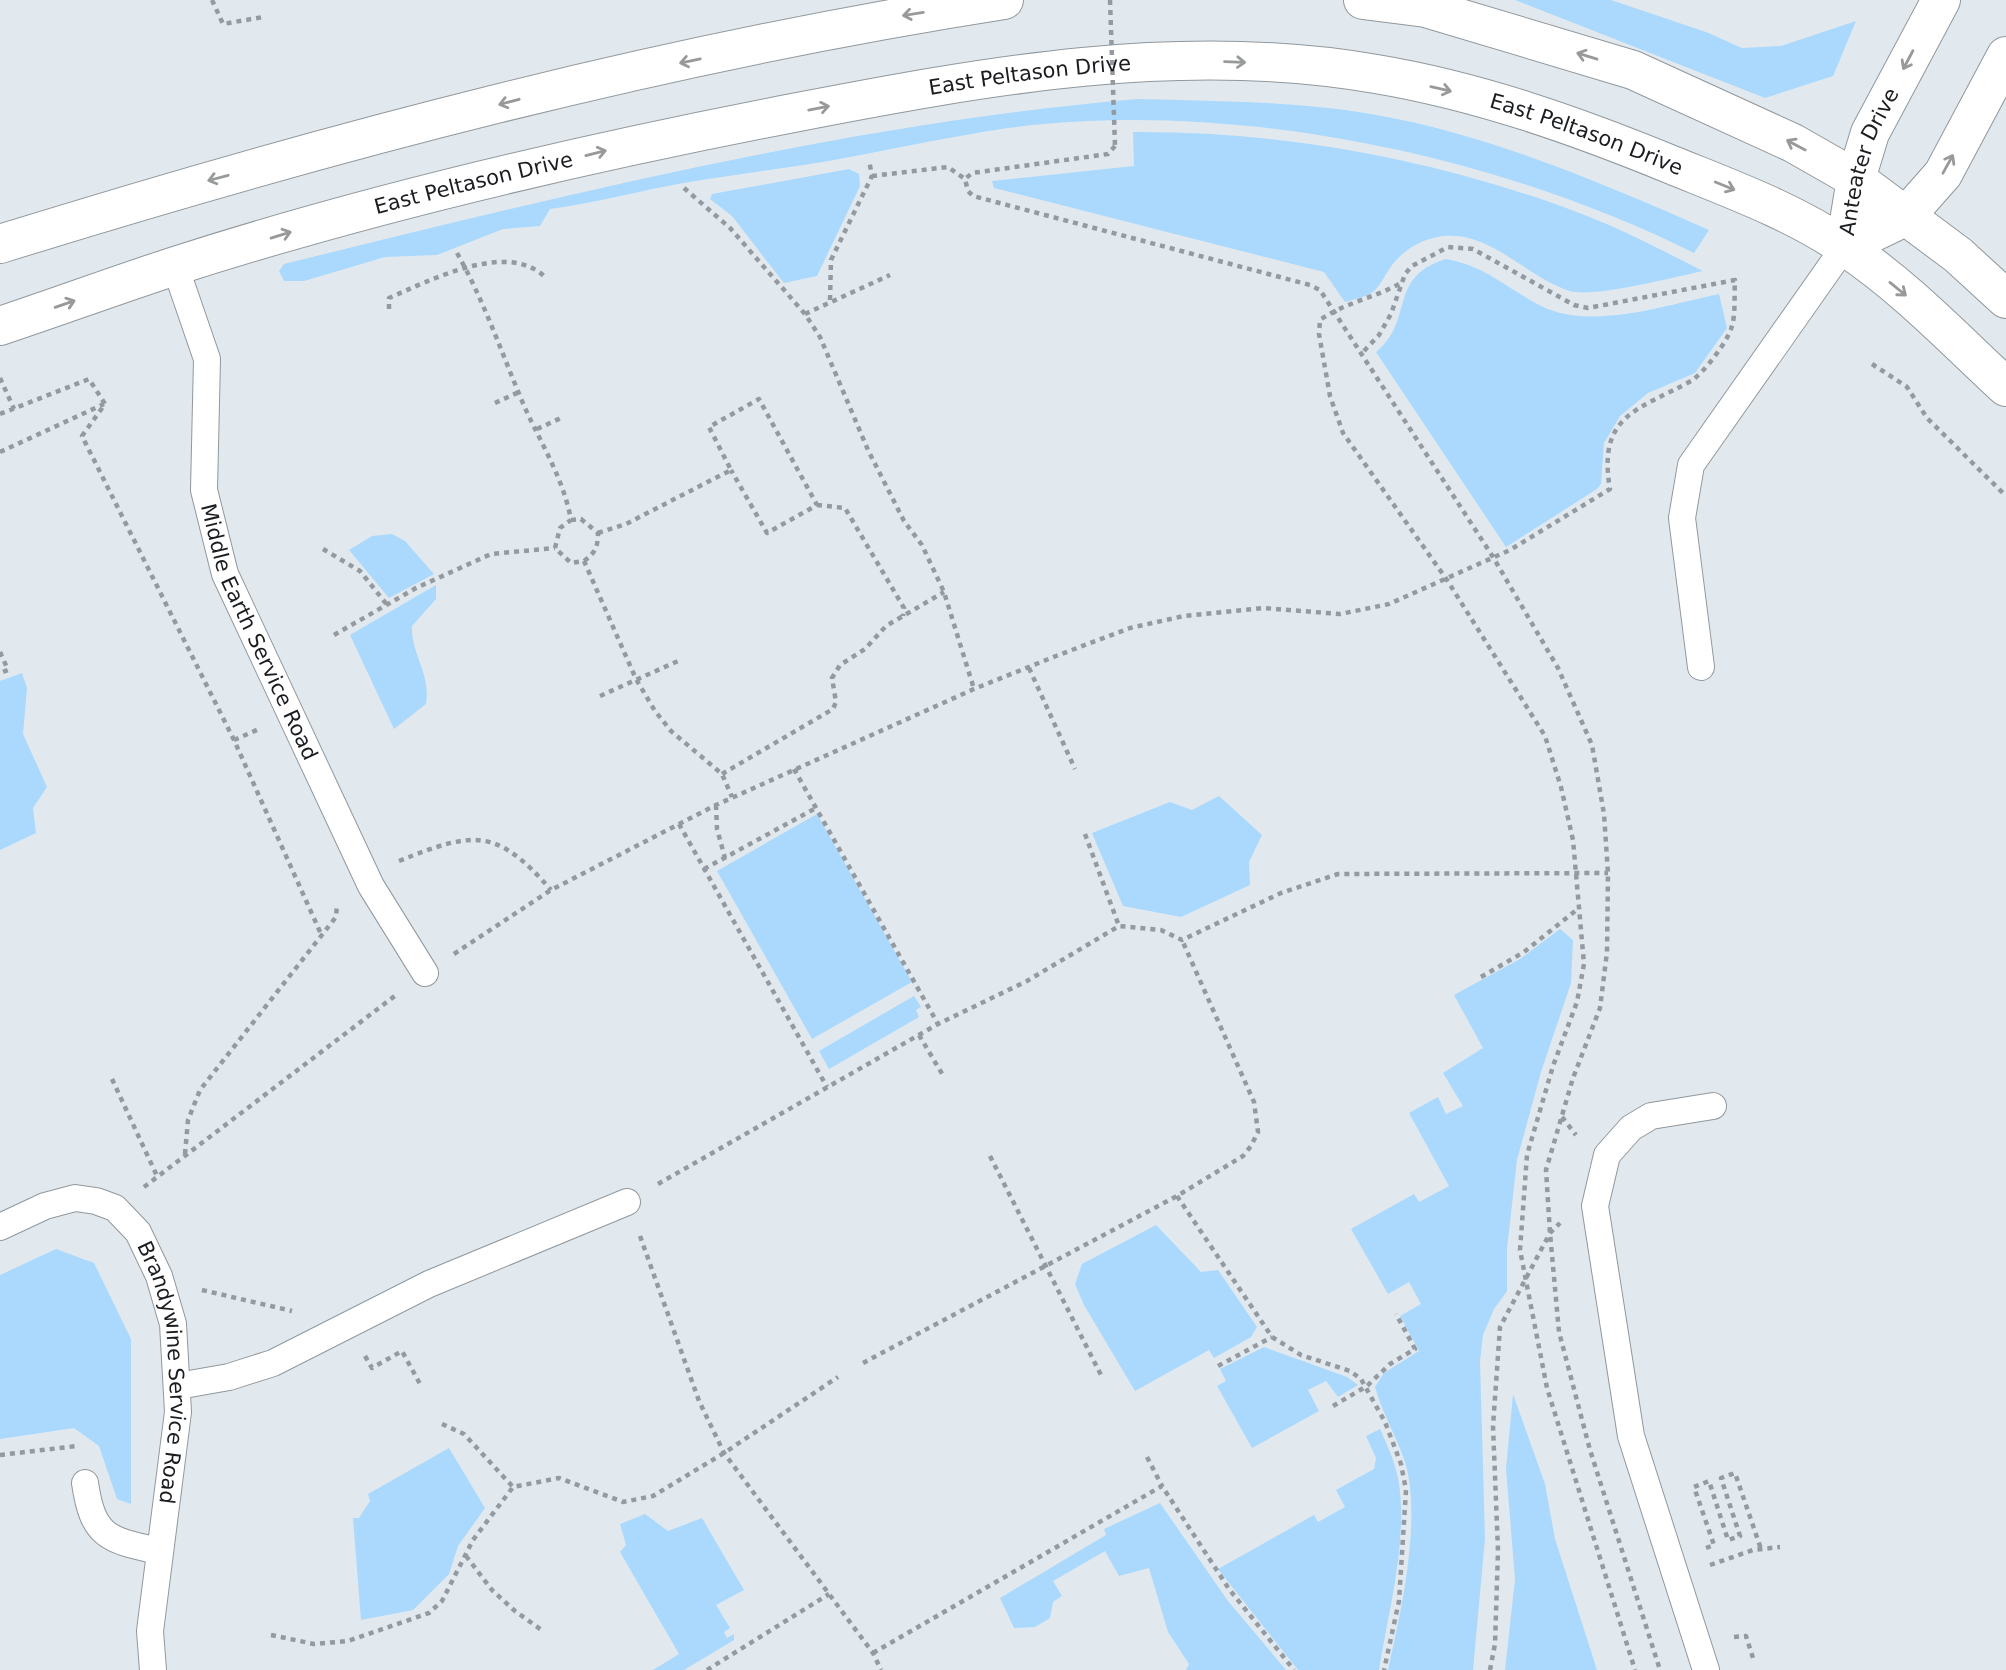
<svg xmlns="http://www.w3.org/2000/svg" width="2006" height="1670" font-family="'DejaVu Sans',sans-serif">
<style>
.green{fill:#aad9fd}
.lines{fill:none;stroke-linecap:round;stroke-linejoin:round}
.lane-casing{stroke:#91989d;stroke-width:28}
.secondary-casing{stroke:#91989d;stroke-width:40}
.path{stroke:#949a9f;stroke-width:4.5;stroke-dasharray:5 5;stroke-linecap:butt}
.lane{stroke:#fff;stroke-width:26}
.secondary{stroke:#fff;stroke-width:38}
.path-bridge{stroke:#949a9f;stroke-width:4.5;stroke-dasharray:5 5;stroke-linecap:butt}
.oneway{stroke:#98999a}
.labels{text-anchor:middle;stroke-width:5;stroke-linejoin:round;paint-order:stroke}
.street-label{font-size:21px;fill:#1a1c1f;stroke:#eef6fc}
</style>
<rect width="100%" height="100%" fill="#e1e9ef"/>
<path class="green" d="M 1515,0 L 1611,0 L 1706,32 L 1742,48 L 1781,46 L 1856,21 L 1833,76 L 1765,98 Z
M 1137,99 C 1206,101 1276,101 1345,110 C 1472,127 1592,179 1709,230 L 1694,253 C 1496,154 1229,98 1008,128 C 948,137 888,150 829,161 C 780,169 731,175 683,183 C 639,191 595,203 550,209 L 540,226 L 503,229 L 437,255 L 385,257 L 304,281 L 284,281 L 279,271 L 284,264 C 565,195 847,124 1137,99 Z
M 1133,132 C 1285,131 1440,160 1582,214 C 1624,230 1663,251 1703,271 C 1674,277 1595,298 1570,291 C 1527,278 1491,231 1444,236 C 1423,238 1402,250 1390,268 C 1385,275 1381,284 1375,290 C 1368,297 1355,299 1345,302 L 1324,272 L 994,188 L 992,181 L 1134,166 Z
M 849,169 L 859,174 L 860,186 L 817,276 L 784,283 L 732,216 L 710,199 L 712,194 Z
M 1446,259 C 1486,266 1506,288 1541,306 C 1591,331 1666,305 1719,294 L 1727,328 L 1695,373 L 1648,393 L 1620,416 L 1604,443 L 1601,484 L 1597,489 L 1506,547 L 1376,352 C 1416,319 1386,278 1446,259 Z
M 392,534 L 405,541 L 434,574 L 389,598 L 349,550 L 372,536 Z
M 436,585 L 436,599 L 412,626 C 411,655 431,673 426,704 L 394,729 L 350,635 Z
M 22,673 L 27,688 L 23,734 L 47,787 L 33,808 L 36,833 L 0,850 L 0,681 Z
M 1219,796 L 1262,835 L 1249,862 L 1250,885 L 1181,917 L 1123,906 L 1092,833 L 1170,802 L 1192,810 Z
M 817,814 L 912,982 L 812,1039 L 717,871 Z
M 1560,929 L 1573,940 L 1571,983 L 1541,1072 L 1517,1160 L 1507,1249 L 1507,1291 L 1494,1309 L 1483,1335 L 1480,1361 L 1485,1539 L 1473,1670 L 1388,1670 C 1401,1612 1422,1519 1405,1462 C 1397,1437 1382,1413 1375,1387 L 1384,1373 L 1419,1351 L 1400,1316 L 1421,1304 L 1409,1282 L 1388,1294 L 1351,1229 L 1414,1194 L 1419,1202 L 1449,1186 L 1409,1113 L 1438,1097 L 1446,1114 L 1463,1106 L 1443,1073 L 1483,1048 L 1454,995 L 1520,959 Z
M 914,996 L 921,1007 L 916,1010 L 919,1017 L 829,1069 L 819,1051 Z
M 1156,1225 L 1201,1272 L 1218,1270 L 1257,1327 L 1251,1337 L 1214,1358 L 1209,1350 L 1135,1391 L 1084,1305 L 1075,1284 L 1082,1264 Z
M 56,1249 L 94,1263 L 131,1339 L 131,1504 L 117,1499 L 99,1446 L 74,1428 L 0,1439 L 0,1275 Z
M 1264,1347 L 1347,1377 L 1358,1385 L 1338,1397 L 1326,1381 L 1308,1390 L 1319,1411 L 1252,1448 L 1217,1386 L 1226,1381 L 1220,1369 Z
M 1513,1394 L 1545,1484 L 1555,1539 L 1597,1670 L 1505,1670 L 1515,1579 L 1506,1469 Z
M 1380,1429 C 1389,1449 1398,1469 1400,1491 C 1406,1549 1388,1613 1379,1670 L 1298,1670 L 1218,1569 L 1314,1515 L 1318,1522 L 1345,1507 L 1336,1490 L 1374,1469 L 1376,1458 L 1366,1436 Z
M 449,1448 L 485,1508 L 458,1546 L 449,1574 L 413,1610 L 361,1620 L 353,1518 L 359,1518 L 370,1501 L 368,1494 Z
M 1160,1503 L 1228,1601 L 1286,1670 L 1186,1670 L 1189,1664 L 1168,1632 L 1149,1568 L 1119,1576 L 1105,1551 L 1053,1581 L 1062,1596 L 1053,1602 L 1050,1618 L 1035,1627 L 1014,1628 L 1000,1598 L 1106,1535 L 1104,1529 Z
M 645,1514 L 668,1531 L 702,1518 L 744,1590 L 716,1605 L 730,1628 L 724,1632 L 727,1638 L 734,1634 L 734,1640 L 684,1670 L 653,1670 L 679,1654 L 620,1552 L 626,1545 L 620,1524 Z"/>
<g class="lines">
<defs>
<g id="lane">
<path id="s1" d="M 175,266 L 207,359 L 204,490 L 225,574 L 371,886 L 425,973"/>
<path d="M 1701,667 L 1682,518 L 1691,465 L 1845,246"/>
<path id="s2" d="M 0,1227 L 45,1206 L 75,1198 L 96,1201 L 115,1208 L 138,1232 L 159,1276 L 173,1324 L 178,1412 L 150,1631 L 153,1670"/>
<path d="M 178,1386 L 229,1377 L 273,1363 L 429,1284 L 627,1202"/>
<path d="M 85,1483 C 93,1538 109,1540 159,1551"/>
<path d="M 1706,1670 L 1631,1436 L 1595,1206 L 1607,1155 L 1631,1128 L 1651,1116 L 1713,1106"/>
</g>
<g id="secondary">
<path d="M 1363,0 L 1426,8 L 1633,70 L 1793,143 L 1856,179 L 1958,255 L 2006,299"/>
<path d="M 0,244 C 328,142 664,53 1004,0"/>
<path id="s3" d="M 1845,246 L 1856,179 L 1870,133 L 1941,0"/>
<path d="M 1845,246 L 1905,217 L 1943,174 L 2006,56"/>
<path id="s4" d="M 0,326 C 57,307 114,286 172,267 C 373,202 586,153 793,113 C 985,76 1181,40 1376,74 C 1478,91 1577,126 1672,165 C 1731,189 1792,211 1845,247 C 1904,286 1954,339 2006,387"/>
</g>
</defs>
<use href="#lane" class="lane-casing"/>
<use href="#secondary" class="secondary-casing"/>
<path class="path" d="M 212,0 L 223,24 L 263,17
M 1115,146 L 1108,154 L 972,173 L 965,179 L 968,191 L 973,196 L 1310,285 L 1320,290 L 1493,557 L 1558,668 L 1592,745 L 1604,814 L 1608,873 L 1607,952 L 1600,1008 L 1573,1078 L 1546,1170 L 1550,1233 L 1559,1332 L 1590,1450 L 1660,1670
M 872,176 L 948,167 L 965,179
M 684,188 L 730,228 L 805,314 L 820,337 L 868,450 L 904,521 L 922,545 L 944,592 L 974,689
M 457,253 C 484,301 501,351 522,401 C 539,441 563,476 571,520 L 560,528 L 555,548 L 571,563 L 584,561 L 636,679 L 655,711 L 671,731 L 722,774 L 732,797
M 1399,284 C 1374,298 1344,303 1320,320 L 1319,334 L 1330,396 L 1343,433 L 1447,580 L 1545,736 L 1561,787 L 1573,840 L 1584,964 L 1577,1002 L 1553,1066 L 1527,1155 L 1520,1250 L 1547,1388 L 1635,1670
M 830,300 L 831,260 L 872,176 L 869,160
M 389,309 L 389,298 C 429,281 508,239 546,278
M 805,314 L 890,275
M 1872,364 L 1907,387 L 1927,418 L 2006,496
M 0,378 L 14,409
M 495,403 L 519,392
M 0,414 L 89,379 L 105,404 L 82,436 L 234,740 L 321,934
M 537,429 L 561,418
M 0,452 L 104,404
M 817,505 L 845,508 L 904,608 L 903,616
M 571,520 L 581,519 L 598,533 C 598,547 595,553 584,561
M 598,533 L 626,524 L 731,470 L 709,427 L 759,399 L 817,505 L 767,533 L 731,470
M 323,549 L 360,571 L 388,606
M 334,635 L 416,588 L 491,554 L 555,548
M 0,652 L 8,670 L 0,673
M 1029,668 L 1075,769
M 600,696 L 678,661
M 234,740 L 259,729
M 794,769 L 938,1024
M 722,774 L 833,709 L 836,702 L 832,678 L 840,665 L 865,649 L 886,626 L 944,592
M 716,805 L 717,829 L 725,858
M 679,824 L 827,1087
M 1085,834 L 1119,926
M 399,861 C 474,831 496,827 551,890
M 704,869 L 816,808
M 454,954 L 551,890 L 716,805 L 974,689 L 1056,656 L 1130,628 L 1184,616 L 1263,608 L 1340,614 L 1389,604 L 1510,550 L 1610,489 C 1597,414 1639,410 1691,381 C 1703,374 1727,342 1731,329 C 1736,316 1734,295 1735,280 L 1588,308 L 1574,305 L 1473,249 L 1448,247 L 1412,266 L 1405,274 L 1391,314 L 1379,335 L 1363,352
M 1481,977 L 1524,952 L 1579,908
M 919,1035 L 944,1077
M 112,1079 L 157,1176
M 1562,1117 L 1576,1135
M 185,1154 L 188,1120 L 200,1090 L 336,917 L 337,904
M 990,1156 L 1102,1377
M 658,1184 L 938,1024 L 1027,981 L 1119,926 L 1161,930 L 1182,940 L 1281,893 L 1338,874 L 1608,873
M 144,1187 L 396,995
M 1177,1196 L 1272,1337 L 1301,1355 L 1350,1371 L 1361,1379 L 1385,1422 L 1401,1464 L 1406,1490 L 1399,1601 L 1384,1670
M 640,1236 L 699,1401 L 724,1453 L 873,1653 L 881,1670
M 202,1290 L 292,1311
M 365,1356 L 372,1368 L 402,1351 L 420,1384
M 863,1363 L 1177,1196 L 1243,1156 L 1251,1146 L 1258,1132 L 1254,1102 L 1182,940
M 1218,1366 L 1272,1337
M 1333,1406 L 1367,1386 L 1390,1364 L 1415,1349 L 1396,1314
M 442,1424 L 464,1434 L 513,1487
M 0,1455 L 77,1446
M 1147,1457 L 1162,1486
M 1706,1548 L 1714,1545 L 1694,1487 L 1709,1481 L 1728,1540 L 1740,1536 L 1721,1478 L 1735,1473 L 1761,1549
M 466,1556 L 492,1590 L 515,1611 L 543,1631
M 1710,1565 L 1753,1550 L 1780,1547
M 271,1635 L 314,1644 L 348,1641 L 429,1613 L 442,1601 L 473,1540 L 513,1487 L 559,1478 L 623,1502 L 653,1496 L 724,1453 L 838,1377
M 1734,1637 L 1746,1636 L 1753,1658
M 873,1653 L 1162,1486 L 1229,1589 L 1294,1670
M 707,1670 L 829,1594
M 1490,1670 L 1495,1644 L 1498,1551 L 1493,1426 L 1500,1327 L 1550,1233 L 1560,1223"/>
<use href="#lane" class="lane"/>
<use href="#secondary" class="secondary"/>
<path class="path-bridge" d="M 1110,0 L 1115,146"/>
</g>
<defs><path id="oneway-shaft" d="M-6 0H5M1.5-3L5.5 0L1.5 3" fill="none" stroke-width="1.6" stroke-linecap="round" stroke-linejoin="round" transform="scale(1.75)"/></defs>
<g class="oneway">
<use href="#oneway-shaft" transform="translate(913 14) rotate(171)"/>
<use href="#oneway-shaft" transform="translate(1587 56) rotate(-163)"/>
<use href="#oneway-shaft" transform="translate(1908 60) rotate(118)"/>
<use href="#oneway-shaft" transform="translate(690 61) rotate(168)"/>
<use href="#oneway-shaft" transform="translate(1235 62) rotate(2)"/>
<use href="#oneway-shaft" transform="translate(1441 89) rotate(13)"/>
<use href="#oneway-shaft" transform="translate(509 102) rotate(165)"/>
<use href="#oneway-shaft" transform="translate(819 108) rotate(-11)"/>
<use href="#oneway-shaft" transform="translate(1796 145) rotate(-152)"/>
<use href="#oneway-shaft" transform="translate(596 153) rotate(-14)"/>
<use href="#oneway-shaft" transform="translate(1948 164) rotate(-61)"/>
<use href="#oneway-shaft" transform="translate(218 178) rotate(165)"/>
<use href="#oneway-shaft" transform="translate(1725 186) rotate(22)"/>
<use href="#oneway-shaft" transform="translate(281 235) rotate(-17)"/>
<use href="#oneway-shaft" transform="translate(1898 289) rotate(39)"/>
<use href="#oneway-shaft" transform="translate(65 304) rotate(-19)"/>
</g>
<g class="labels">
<g class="street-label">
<text dy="7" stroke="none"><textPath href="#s4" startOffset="1062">East Peltason Drive</textPath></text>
<text dy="7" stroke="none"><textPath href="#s4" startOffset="1629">East Peltason Drive</textPath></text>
<text dy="7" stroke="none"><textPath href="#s3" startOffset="88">Anteater Drive</textPath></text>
<text dy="7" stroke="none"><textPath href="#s4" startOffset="495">East Peltason Drive</textPath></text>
<text dy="7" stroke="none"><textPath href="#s1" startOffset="382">Middle Earth Service Road</textPath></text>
<text dy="7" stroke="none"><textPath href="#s2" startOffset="301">Brandywine Service Road</textPath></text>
</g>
</g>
</svg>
